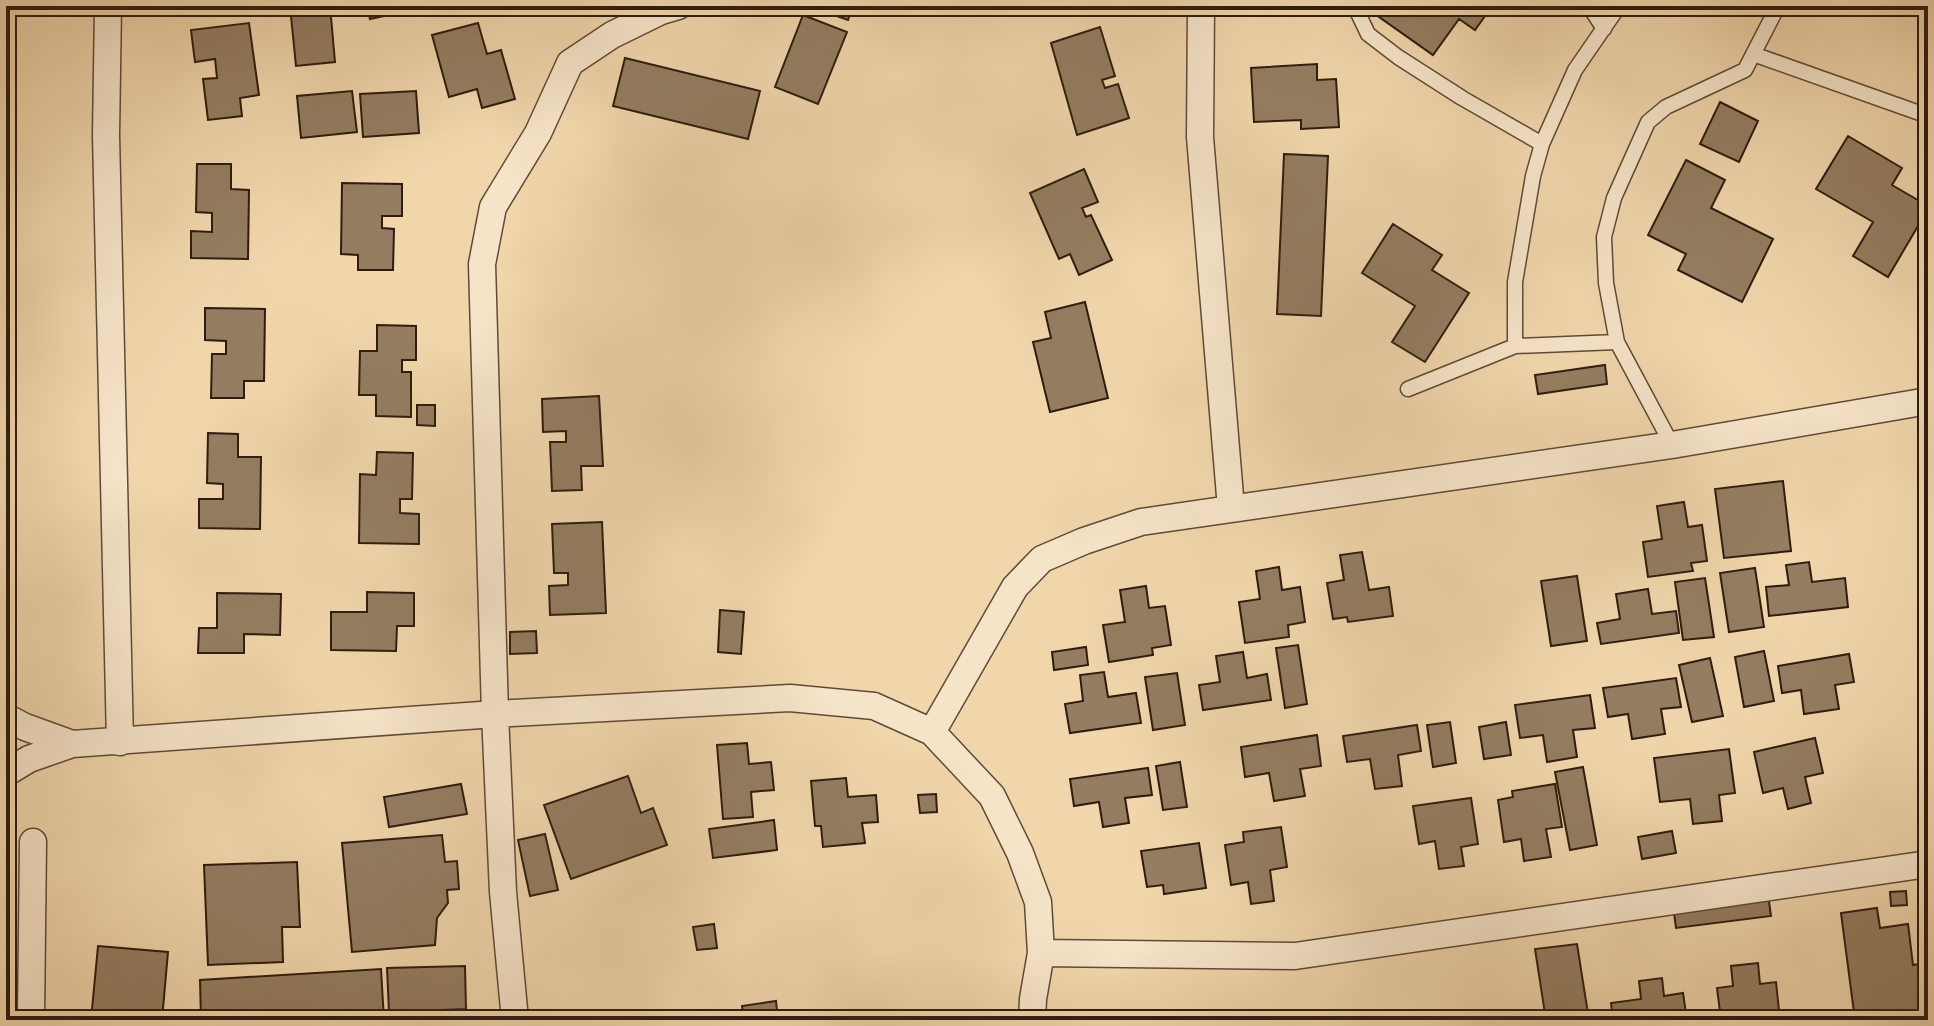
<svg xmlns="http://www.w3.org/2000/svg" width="1934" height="1026" font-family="'Old Standard TT',serif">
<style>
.building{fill:#947d61;stroke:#2f1c10;stroke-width:2}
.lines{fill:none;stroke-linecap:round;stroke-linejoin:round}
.service-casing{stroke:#604a37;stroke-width:17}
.minor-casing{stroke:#604a37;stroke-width:29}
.service{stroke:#f6e4c9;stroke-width:14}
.minor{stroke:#f6e4c9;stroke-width:26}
</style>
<rect width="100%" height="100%" fill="#f1d6ac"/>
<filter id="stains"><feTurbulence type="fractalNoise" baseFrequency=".0025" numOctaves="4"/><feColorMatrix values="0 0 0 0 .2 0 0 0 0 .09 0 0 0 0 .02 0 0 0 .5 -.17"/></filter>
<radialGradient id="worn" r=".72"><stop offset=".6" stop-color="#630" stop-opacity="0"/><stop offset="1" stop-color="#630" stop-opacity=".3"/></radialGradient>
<path class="building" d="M 290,6 L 330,6 L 335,62 L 296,66 Z
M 367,6 L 426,6 L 426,7 L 370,19 Z
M 808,6 L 853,6 L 848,20 Z
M 1366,6 L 1492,6 L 1475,30 L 1459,19 L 1433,55 L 1365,7 Z
M 803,15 L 847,32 L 818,104 L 775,87 Z
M 249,23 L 259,95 L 240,98 L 242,116 L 208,120 L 203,79 L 217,78 L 215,59 L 195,62 L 191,30 Z
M 478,23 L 487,54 L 501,50 L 515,99 L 482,108 L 477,89 L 449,97 L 432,35 Z
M 1100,27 L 1115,76 L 1102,80 L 1105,88 L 1118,84 L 1129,118 L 1077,135 L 1051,43 Z
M 625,58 L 760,91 L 748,139 L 613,106 Z
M 1317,64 L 1317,80 L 1336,79 L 1339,127 L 1301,129 L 1301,120 L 1254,122 L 1251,68 Z
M 352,91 L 357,132 L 301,138 L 297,96 Z
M 416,91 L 419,133 L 363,137 L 360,94 Z
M 1720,102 L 1758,121 L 1739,162 L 1700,144 Z
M 1848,136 L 1902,168 L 1892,185 L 1928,206 L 1928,209 L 1888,277 L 1853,256 L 1873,222 L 1816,189 Z
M 1284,154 L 1328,156 L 1321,316 L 1277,314 Z
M 1686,160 L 1725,180 L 1711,208 L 1773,239 L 1742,302 L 1678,270 L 1686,254 L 1648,235 Z
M 197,164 L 231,164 L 231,189 L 249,190 L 248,259 L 191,258 L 191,231 L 212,232 L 212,213 L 196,212 Z
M 1084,169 L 1098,202 L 1082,208 L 1086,217 L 1091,215 L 1112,260 L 1079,275 L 1070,254 L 1059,259 L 1030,193 Z
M 342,183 L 402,184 L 402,216 L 382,216 L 382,228 L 394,229 L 393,270 L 358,270 L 358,255 L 341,254 Z
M 1393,224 L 1442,255 L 1432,270 L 1469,293 L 1425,362 L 1392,342 L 1415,306 L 1362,273 Z
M 1085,302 L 1108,398 L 1050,412 L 1033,342 L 1051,338 L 1045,312 Z
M 205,308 L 265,309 L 264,381 L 244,381 L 244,398 L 211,398 L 212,354 L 226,354 L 226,341 L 205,340 Z
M 377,325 L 416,326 L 416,360 L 402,360 L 402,372 L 411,372 L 411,417 L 376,416 L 376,395 L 359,395 L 360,351 L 377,351 Z
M 1605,365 L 1607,384 L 1538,394 L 1535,375 Z
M 599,396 L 603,466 L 581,466 L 582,490 L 552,491 L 550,442 L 566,442 L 566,431 L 543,432 L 542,399 Z
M 417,405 L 435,405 L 435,426 L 417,425 Z
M 208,433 L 238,434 L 238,457 L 261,457 L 260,529 L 199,528 L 199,499 L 223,499 L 223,484 L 207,483 Z
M 377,452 L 413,453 L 412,499 L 400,499 L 400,513 L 419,514 L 419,544 L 359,543 L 360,474 L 376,475 Z
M 1783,481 L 1791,551 L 1724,558 L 1715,489 Z
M 1684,502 L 1688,527 L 1702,525 L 1707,561 L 1691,563 L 1693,571 L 1648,577 L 1643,542 L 1662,539 L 1657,506 Z
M 602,522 L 606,613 L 550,615 L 549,586 L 568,585 L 568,573 L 554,573 L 552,524 Z
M 1362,552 L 1369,590 L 1389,587 L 1393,616 L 1348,622 L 1347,617 L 1333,619 L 1327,583 L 1344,580 L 1340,555 Z
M 1809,562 L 1812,582 L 1845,578 L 1848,607 L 1769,616 L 1766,587 L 1789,585 L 1786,565 Z
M 1279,567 L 1282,590 L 1300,587 L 1305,622 L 1288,625 L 1289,637 L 1245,643 L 1239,602 L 1260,599 L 1256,571 Z
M 1755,568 L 1764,627 L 1729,632 L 1720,573 Z
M 1577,576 L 1587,641 L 1551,646 L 1541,581 Z
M 1705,578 L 1714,637 L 1683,640 L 1675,582 Z
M 1146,586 L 1149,608 L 1165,606 L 1171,645 L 1152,648 L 1153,655 L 1109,662 L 1103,625 L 1125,622 L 1120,590 Z
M 1648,589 L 1652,614 L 1676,611 L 1679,633 L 1601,644 L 1597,623 L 1620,619 L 1616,594 Z
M 367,592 L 414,593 L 414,626 L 397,626 L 396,651 L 331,650 L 331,612 L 367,612 Z
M 217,593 L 281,594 L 280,635 L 244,634 L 244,653 L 198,653 L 199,628 L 217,628 Z
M 720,610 L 744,612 L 741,654 L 718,652 Z
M 536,631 L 537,653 L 510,654 L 510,632 Z
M 1298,645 L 1307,704 L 1285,708 L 1276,648 Z
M 1086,647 L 1088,665 L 1054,670 L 1052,652 Z
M 1764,651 L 1774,701 L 1744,707 L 1735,657 Z
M 1243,652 L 1247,678 L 1267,674 L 1271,700 L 1203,710 L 1199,685 L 1220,682 L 1216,656 Z
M 1849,654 L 1854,682 L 1835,685 L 1839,709 L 1804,714 L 1801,690 L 1782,693 L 1778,666 Z
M 1710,658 L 1723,716 L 1692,722 L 1679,665 Z
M 1104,672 L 1108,697 L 1136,693 L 1141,723 L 1070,733 L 1065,704 L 1083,701 L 1080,675 Z
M 1177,673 L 1185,725 L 1153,730 L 1145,677 Z
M 1676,678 L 1681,707 L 1661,709 L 1665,734 L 1632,739 L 1628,714 L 1608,717 L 1603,688 Z
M 1590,695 L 1595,728 L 1573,730 L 1577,757 L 1547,762 L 1543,735 L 1520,738 L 1515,705 Z
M 1450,722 L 1456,763 L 1433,767 L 1427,725 Z
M 1506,722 L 1511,755 L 1484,759 L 1479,727 Z
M 1417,725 L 1421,751 L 1398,755 L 1402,786 L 1375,789 L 1370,759 L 1347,762 L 1343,736 Z
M 1317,735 L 1321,766 L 1300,769 L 1305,796 L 1274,801 L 1269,773 L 1245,777 L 1241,747 Z
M 1815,738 L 1823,773 L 1805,777 L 1811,803 L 1788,809 L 1783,788 L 1763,793 L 1754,752 Z
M 747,743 L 749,764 L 771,762 L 774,790 L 751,792 L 753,817 L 723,819 L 717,745 Z
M 1729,749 L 1735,793 L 1719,795 L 1722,821 L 1693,824 L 1690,799 L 1660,802 L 1654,758 Z
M 1180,762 L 1187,807 L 1163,810 L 1156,766 Z
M 1583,767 L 1597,845 L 1570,850 L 1555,772 Z
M 1148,768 L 1152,795 L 1125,798 L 1129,823 L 1103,827 L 1099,802 L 1074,806 L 1070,779 Z
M 628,776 L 641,813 L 653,808 L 667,845 L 571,879 L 544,805 Z
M 846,778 L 848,797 L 876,795 L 878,822 L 862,823 L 865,843 L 823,847 L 821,826 L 815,826 L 811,781 Z
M 461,784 L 467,814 L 389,827 L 384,797 Z
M 1555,784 L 1562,827 L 1546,829 L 1551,857 L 1524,861 L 1521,839 L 1504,842 L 1498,800 L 1513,797 L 1512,791 Z
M 936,794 L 937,812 L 920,813 L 918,795 Z
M 1471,798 L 1478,844 L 1461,847 L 1464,866 L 1439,869 L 1435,841 L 1419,844 L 1413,806 Z
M 774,820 L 777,850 L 713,858 L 709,829 Z
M 1281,827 L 1287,867 L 1270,870 L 1274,901 L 1251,904 L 1248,882 L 1231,885 L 1225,845 L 1244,842 L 1243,832 Z
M 1672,831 L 1676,853 L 1642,859 L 1638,837 Z
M 545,834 L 558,890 L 530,896 L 518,840 Z
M 442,835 L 445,862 L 457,861 L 459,889 L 447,890 L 448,903 L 437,918 L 435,945 L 352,952 L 342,843 Z
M 1199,843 L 1206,888 L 1164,894 L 1163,885 L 1147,887 L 1141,851 Z
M 297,862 L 300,927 L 282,927 L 283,962 L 208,965 L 204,865 Z
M 1906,891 L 1907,905 L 1891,906 L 1890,892 Z
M 1768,894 L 1771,916 L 1676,928 L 1673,906 Z
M 1877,908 L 1880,928 L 1908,924 L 1913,965 L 1919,964 L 1921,986 L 1928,985 L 1928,1015 L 1891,1020 L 1855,1020 L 1841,913 Z
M 714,924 L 717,948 L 697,950 L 693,927 Z
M 1577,944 L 1589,1020 L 1546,1020 L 1535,949 Z
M 98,946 L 168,952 L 162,1020 L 91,1020 Z
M 1758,963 L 1760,984 L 1776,982 L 1780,1020 L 1721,1020 L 1717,988 L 1733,986 L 1731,966 Z
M 465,966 L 466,1009 L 389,1012 L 387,968 Z
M 381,969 L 384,1020 L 201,1020 L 200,980 Z
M 1662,978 L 1664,996 L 1683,993 L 1687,1020 L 1613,1020 L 1611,1003 L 1641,999 L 1639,981 Z
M 776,1001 L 778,1020 L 744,1020 L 742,1006 Z
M 1506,1015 L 1507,1020 L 1467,1020 Z"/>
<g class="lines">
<defs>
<path id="service" d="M 1359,6 L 1358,13 L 1368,34 L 1398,57 L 1462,98 L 1542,144
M 1589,6 L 1604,29
M 1753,54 L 1928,116
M 1515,346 L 1515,282 L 1533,176 L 1542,144 L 1575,70 L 1619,6
M 1408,389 L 1515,346 L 1617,342
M 1672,445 L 1617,342 L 1606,283 L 1604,237 L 1614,198 L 1648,122 L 1666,107 L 1745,70 L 1778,6"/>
<path id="minor" d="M 108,6 L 106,135 L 120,742
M 1201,6 L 1200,137 L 1231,508
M 6,717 L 25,727 L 72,744
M 932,732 L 1015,587 L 1042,559 L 1084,541 L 1141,522 L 1672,445 L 1928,401
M 6,773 L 29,759 L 72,744 L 495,714 L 790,698 L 874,706 L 932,732 L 992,796 L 1020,853 L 1038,902 L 1041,953 L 1033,999 L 1032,1020
M 1041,953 L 1295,956 L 1928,864
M 31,1020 L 33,842
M 515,1020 L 503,892 L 495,714 L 482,264 L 493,207 L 538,133 L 570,63 L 612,35 L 661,11 L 678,6"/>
</defs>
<use href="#service" class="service-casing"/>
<use href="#minor" class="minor-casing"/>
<use href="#service" class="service"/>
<use href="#minor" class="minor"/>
</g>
<rect width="1934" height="1026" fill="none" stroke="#f1d6ac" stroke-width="32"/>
<rect x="8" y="8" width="1918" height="1010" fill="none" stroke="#2f1c10" stroke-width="4"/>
<rect x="16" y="16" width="1902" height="994" fill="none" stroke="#2f1c10" stroke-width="2"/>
<rect width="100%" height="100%" filter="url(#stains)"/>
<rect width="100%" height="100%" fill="url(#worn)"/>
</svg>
